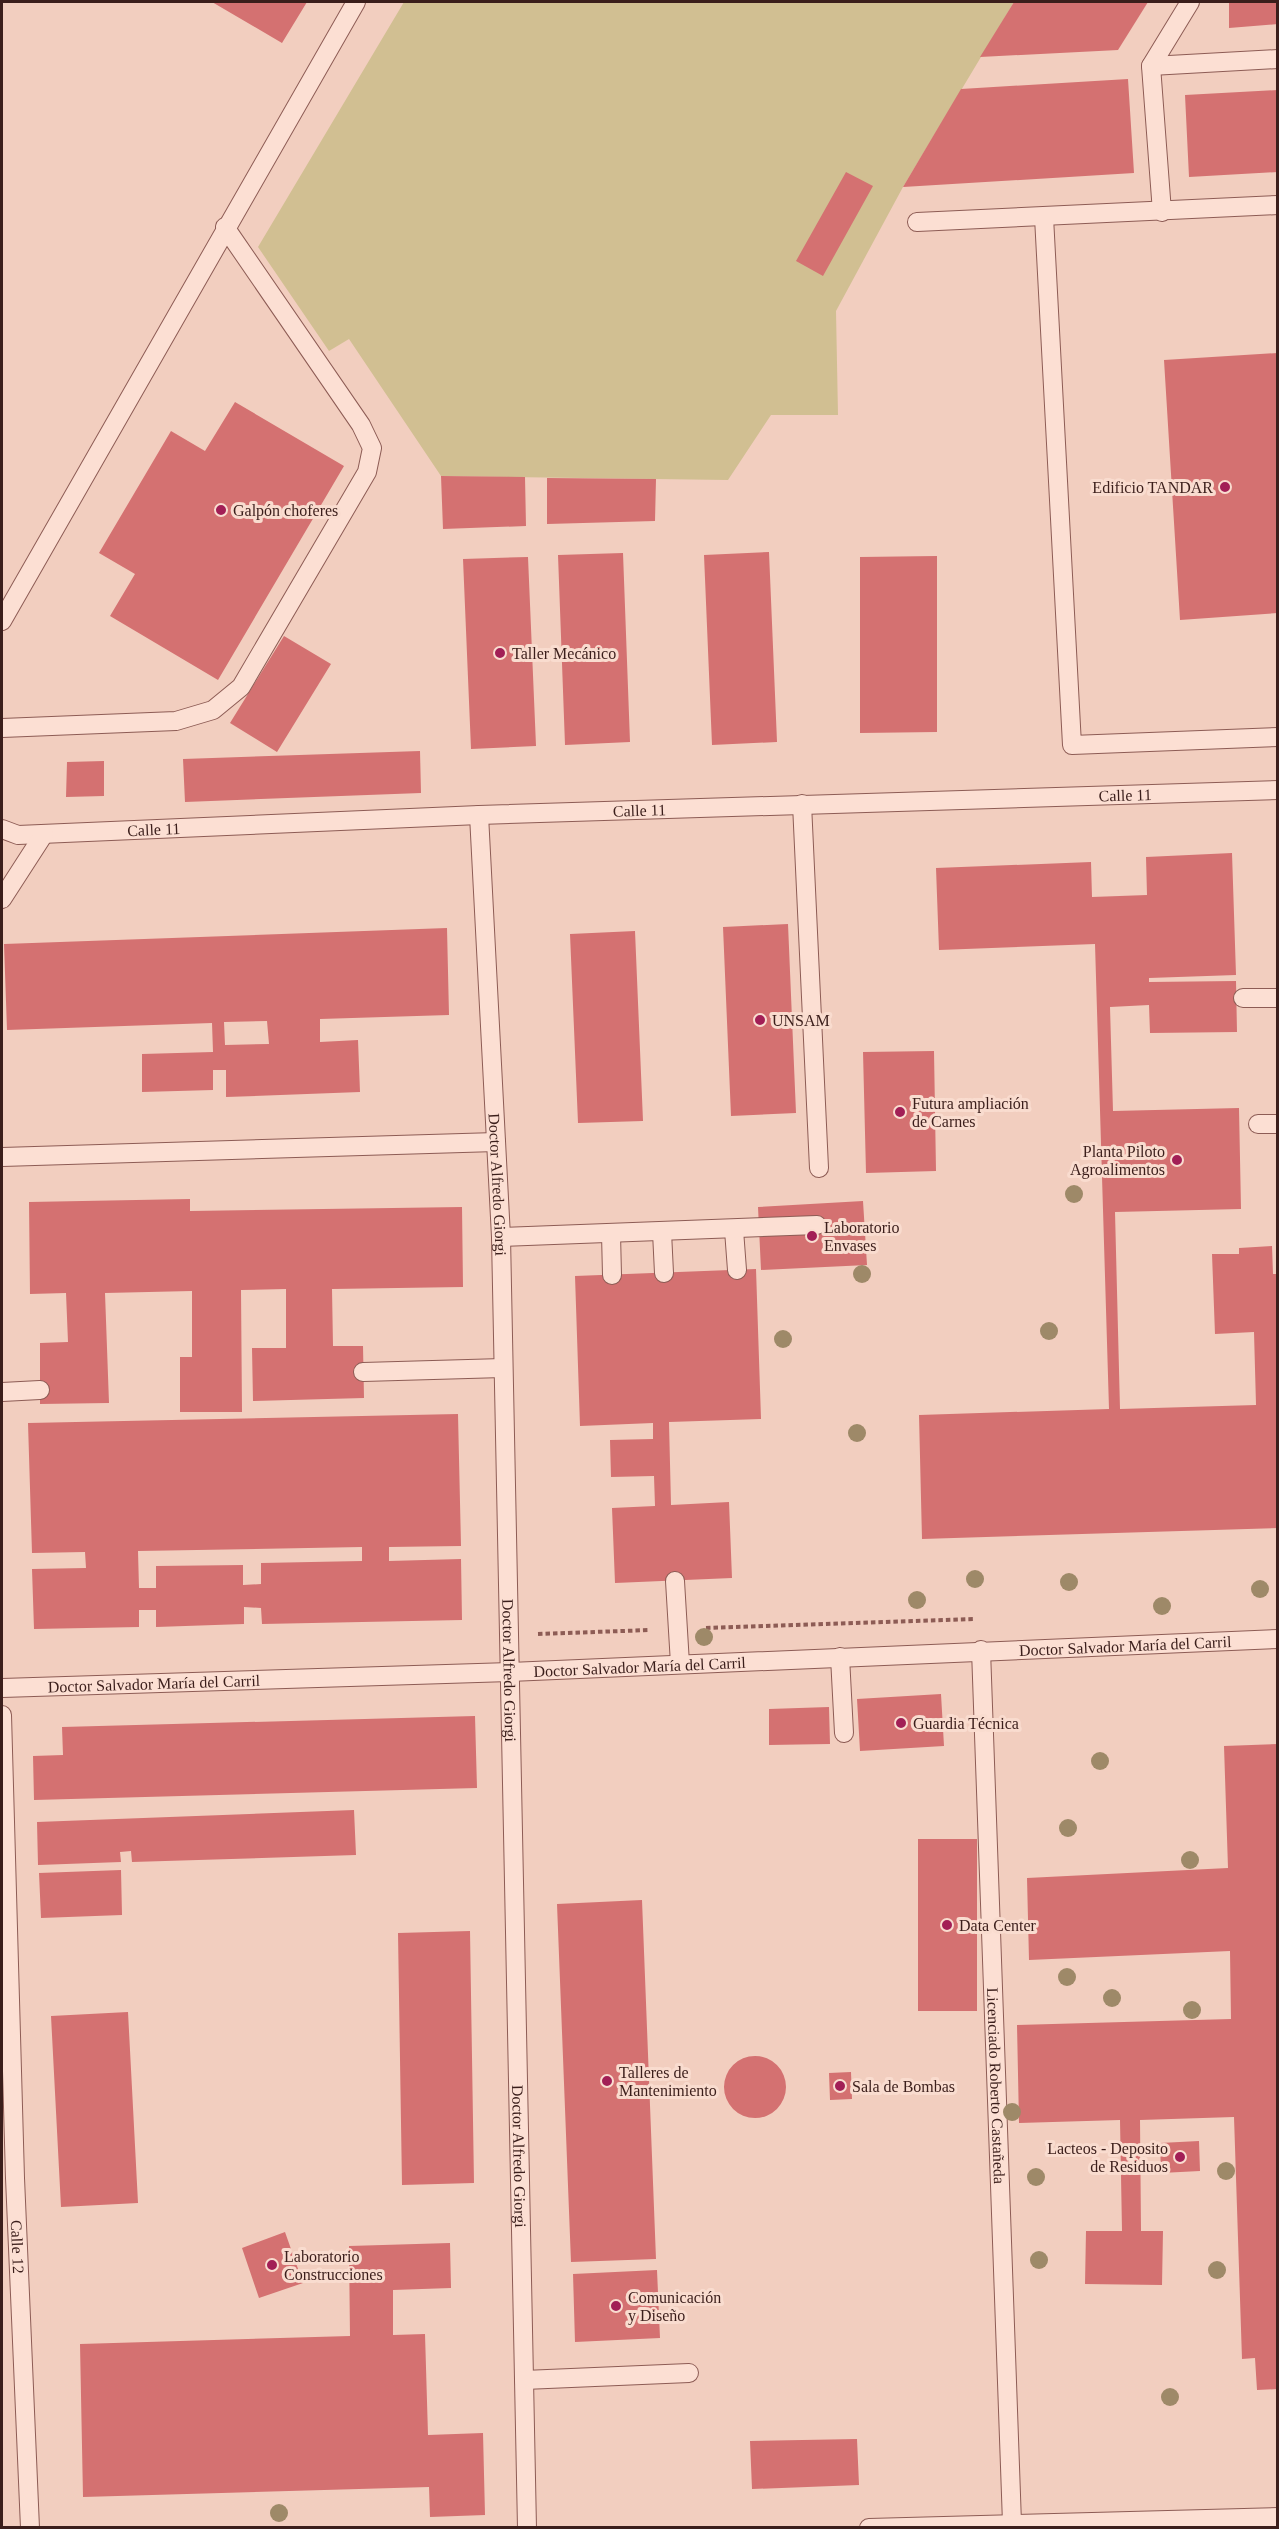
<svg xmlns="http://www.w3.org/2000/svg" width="1279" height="2529" font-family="Georgia,serif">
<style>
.green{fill:#d1bf92}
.building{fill:#d47171;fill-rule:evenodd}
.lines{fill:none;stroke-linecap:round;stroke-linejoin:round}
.service-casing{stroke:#8d5c55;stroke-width:20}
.path{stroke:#8d5c55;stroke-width:4;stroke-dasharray:4.5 3;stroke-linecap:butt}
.service{stroke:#fcdfd3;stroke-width:18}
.tree{fill:#9e8968}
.poi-dot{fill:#a21f56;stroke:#f9dccf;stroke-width:2}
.labels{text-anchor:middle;stroke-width:6;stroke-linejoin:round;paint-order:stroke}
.poi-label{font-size:16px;fill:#3b1e1b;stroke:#f9dccf;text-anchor:start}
.street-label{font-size:16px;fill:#3b1e1b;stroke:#f9dccf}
</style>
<rect width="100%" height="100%" fill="#f2cebf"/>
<path class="green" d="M 404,2 L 1014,2 L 903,187 L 836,311 L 838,415 L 771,415 L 728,480 L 441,476 L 349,339 L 329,351 L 258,247 Z"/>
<path class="building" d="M 212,2 L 307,2 L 282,43 Z
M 1014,2 L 1148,2 L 1118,50 L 980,57 Z
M 1229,2 L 1278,2 L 1278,24 L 1229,28 Z
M 1128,79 L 1134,173 L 903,187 L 961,89 Z
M 1278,90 L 1278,172 L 1189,177 L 1185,95 Z
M 846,172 L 873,186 L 823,276 L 796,261 Z
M 1278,353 L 1278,613 L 1180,620 L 1164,360 Z
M 235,402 L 344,466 L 218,680 L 110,616 L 135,574 L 99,553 L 171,431 L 205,451 Z
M 441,476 L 525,477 L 526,526 L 443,529 Z
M 547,478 L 656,479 L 655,521 L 547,524 Z
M 769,552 L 777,742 L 712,745 L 704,555 Z
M 623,553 L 630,742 L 565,745 L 558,555 Z
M 937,556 L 937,732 L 860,733 L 860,557 Z
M 528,557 L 536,746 L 471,749 L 463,559 Z
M 284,636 L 331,664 L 277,752 L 230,723 Z
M 420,751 L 421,793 L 185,802 L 183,759 Z
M 104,761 L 104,796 L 66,797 L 67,762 Z
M 1232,853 L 1236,975 L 1149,978 L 1149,982 L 1236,981 L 1237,1032 L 1150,1033 L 1149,1005 L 1110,1007 L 1113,1111 L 1239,1108 L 1241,1209 L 1115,1212 L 1120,1409 L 1256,1405 L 1254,1332 L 1215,1334 L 1212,1254 L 1239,1254 L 1239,1248 L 1272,1246 L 1273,1274 L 1278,1274 L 1278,1528 L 922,1539 L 919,1415 L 1109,1409 L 1095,944 L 939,950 L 936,868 L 1091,862 L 1092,897 L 1147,895 L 1146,857 Z
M 788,924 L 796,1113 L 731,1116 L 723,927 Z
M 447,928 L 449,1015 L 320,1019 L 320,1042 L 358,1040 L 360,1092 L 226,1097 L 226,1070 L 213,1070 L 213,1090 L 142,1092 L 142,1054 L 213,1052 L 212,1023 L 7,1030 L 4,944 ZM 267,1021 L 269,1044 L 225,1045 L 224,1022 Z
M 635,931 L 643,1121 L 578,1123 L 570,934 Z
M 934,1051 L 936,1171 L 866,1173 L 863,1052 Z
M 190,1199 L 190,1211 L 462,1207 L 463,1287 L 332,1289 L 333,1346 L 363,1346 L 364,1398 L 253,1401 L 252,1348 L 286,1348 L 286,1289 L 241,1290 L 242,1412 L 180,1412 L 180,1357 L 192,1357 L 192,1291 L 105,1293 L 109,1403 L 40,1404 L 40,1343 L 68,1342 L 66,1293 L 30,1294 L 29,1202 Z
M 863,1201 L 867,1265 L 761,1270 L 758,1207 Z
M 756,1269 L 761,1419 L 669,1422 L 671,1505 L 729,1502 L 732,1578 L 615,1583 L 612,1508 L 655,1506 L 654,1476 L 611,1477 L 610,1440 L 653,1439 L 653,1423 L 580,1426 L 575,1276 Z
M 458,1414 L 461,1546 L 389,1547 L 389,1561 L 461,1559 L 462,1620 L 262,1624 L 261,1608 L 244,1607 L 244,1624 L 156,1627 L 156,1610 L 139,1610 L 139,1627 L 34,1629 L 32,1569 L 86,1568 L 85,1552 L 32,1553 L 28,1423 ZM 362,1547 L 362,1561 L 261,1563 L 261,1584 L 243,1585 L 243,1565 L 156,1566 L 156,1588 L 139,1588 L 138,1551 Z
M 941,1694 L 944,1746 L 860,1751 L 857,1699 Z
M 829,1707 L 830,1744 L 769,1745 L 769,1709 Z
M 475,1716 L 477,1788 L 34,1800 L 33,1756 L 63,1755 L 62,1727 Z
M 1278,1744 L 1278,2389 L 1257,2390 L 1255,2358 L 1242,2359 L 1234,2117 L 1140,2120 L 1141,2231 L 1163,2231 L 1162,2285 L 1085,2284 L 1086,2231 L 1122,2231 L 1120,2120 L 1019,2123 L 1017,2025 L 1231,2019 L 1230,1951 L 1029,1960 L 1027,1878 L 1228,1868 L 1224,1746 Z
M 354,1810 L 356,1855 L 132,1862 L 131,1851 L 120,1852 L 121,1862 L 38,1865 L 37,1822 Z
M 918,1839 L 977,1839 L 977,2011 L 918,2011 Z
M 121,1870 L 122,1915 L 41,1918 L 39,1873 Z
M 642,1900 L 656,2259 L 571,2262 L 557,1904 Z
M 470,1931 L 474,2183 L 402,2185 L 398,1933 Z
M 128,2012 L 138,2203 L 61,2207 L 51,2016 Z
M724 2087a31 31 0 1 1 62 0a31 31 0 1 1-62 0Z
M 851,2072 L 852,2099 L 830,2100 L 829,2073 Z
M 1199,2141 L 1200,2171 L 1161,2173 L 1160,2143 Z
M 285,2232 L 303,2283 L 259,2298 L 242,2248 Z
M 450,2243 L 451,2288 L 393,2290 L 393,2335 L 425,2334 L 428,2435 L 483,2433 L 485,2515 L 430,2517 L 429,2487 L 83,2497 L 80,2344 L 350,2336 L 349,2246 Z
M 657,2270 L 660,2338 L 575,2342 L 573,2274 Z
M 857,2439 L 859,2485 L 752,2489 L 750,2441 Z"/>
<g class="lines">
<defs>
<g id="service">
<path d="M 1151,66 L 1278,59"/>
<path d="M 1162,212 L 1151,66 L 1190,2"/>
<path d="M 1044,217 L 1072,745 L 1278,737"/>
<path d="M 917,222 L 1278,205"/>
<path d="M 2,621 L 356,2"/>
<path d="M 2,728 L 176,721 L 213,710 L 241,687 L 367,472 L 372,448 L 361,425 L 225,227"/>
<path d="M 802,804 L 819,1168"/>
<path id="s1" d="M 479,815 L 501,1237 L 527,2528"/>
<path id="s2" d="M 2,829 L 18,835 L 479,815 L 1278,790"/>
<path d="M 2,899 L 44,834"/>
<path d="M 1243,998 L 1278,998"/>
<path d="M 1258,1124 L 1278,1124"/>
<path d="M 2,1157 L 496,1142"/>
<path d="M 734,1230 L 737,1270"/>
<path d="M 662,1232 L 664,1273"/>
<path d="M 611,1234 L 612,1275"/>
<path d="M 501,1237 L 817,1225"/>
<path d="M 363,1372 L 503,1368"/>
<path d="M 2,1392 L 40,1390"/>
<path d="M 675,1581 L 680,1664"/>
<path id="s3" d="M 981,1650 L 1012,2523"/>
<path d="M 840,1657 L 844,1733"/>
<path id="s4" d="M 2,1688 L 510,1672 L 1278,1639"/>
<path id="s5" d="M 2,1715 L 15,2178 L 30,2528"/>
<path d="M 524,2380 L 689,2373"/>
<path d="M 869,2528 L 1278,2517"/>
</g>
</defs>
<use href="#service" class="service-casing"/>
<path class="path" d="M 706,1628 L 974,1619
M 538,1634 L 650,1630"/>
<use href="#service" class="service"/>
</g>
<g class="tree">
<circle cx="1074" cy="1194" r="9"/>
<circle cx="862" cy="1274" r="9"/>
<circle cx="1049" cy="1331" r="9"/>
<circle cx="783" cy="1339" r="9"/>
<circle cx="857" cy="1433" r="9"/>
<circle cx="975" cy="1579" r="9"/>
<circle cx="1069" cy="1582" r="9"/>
<circle cx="1260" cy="1589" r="9"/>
<circle cx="917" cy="1600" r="9"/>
<circle cx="1162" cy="1606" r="9"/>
<circle cx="704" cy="1637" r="9"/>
<circle cx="1100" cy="1761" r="9"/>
<circle cx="1068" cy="1828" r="9"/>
<circle cx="1190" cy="1860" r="9"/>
<circle cx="1067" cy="1977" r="9"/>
<circle cx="1112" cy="1998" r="9"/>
<circle cx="1192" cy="2010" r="9"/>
<circle cx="1012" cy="2112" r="9"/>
<circle cx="1226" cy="2171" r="9"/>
<circle cx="1036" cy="2177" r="9"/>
<circle cx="1039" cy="2260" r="9"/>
<circle cx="1217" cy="2270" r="9"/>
<circle cx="1170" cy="2397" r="9"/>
<circle cx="279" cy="2513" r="9"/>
</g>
<g class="poi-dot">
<circle cx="1225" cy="487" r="6"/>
<circle cx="221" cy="510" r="6"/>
<circle cx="500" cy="653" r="6"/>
<circle cx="760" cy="1020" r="6"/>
<circle cx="900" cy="1112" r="6"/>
<circle cx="1177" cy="1160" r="6"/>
<circle cx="812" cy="1236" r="6"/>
<circle cx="901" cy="1723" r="6"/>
<circle cx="947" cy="1925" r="6"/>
<circle cx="607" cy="2081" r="6"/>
<circle cx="840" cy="2086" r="6"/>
<circle cx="1180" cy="2157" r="6"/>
<circle cx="272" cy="2265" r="6"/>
<circle cx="616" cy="2306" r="6"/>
</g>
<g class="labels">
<g class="poi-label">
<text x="1213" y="493" text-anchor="end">Edificio TANDAR</text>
<text x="233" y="516">Galpón choferes</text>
<text x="512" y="659">Taller Mecánico</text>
<text x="772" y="1026">UNSAM</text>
<text x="912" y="1109">Futura ampliación<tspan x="912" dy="18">de Carnes</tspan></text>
<text x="1165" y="1157" text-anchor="end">Planta Piloto<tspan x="1165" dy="18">Agroalimentos</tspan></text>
<text x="824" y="1233">Laboratorio<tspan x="824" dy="18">Envases</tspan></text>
<text x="913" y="1729">Guardia Técnica</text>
<text x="959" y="1931">Data Center</text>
<text x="619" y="2078">Talleres de<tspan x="619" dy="18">Mantenimiento</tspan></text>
<text x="852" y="2092">Sala de Bombas</text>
<text x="1168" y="2154" text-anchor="end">Lacteos - Deposito<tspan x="1168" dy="18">de Residuos</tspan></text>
<text x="284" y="2262">Laboratorio<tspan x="284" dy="18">Construcciones</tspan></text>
<text x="628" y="2303">Comunicación<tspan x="628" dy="18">y Diseño</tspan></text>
</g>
<g class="street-label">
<text dy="6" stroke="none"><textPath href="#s2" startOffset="1125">Calle 11</textPath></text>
<text dy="6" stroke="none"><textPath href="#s2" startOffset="639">Calle 11</textPath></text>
<text dy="6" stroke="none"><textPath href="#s2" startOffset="153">Calle 11</textPath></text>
<text dy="6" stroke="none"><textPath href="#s1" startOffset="370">Doctor Alfredo Giorgi</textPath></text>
<text dy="6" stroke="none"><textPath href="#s4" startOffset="1124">Doctor Salvador María del Carril</textPath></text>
<text dy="6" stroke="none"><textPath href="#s4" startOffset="638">Doctor Salvador María del Carril</textPath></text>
<text dy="6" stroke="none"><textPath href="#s1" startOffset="856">Doctor Alfredo Giorgi</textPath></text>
<text dy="6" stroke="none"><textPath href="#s4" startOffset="152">Doctor Salvador María del Carril</textPath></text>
<text dy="6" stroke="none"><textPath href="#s3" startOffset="436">Licenciado Roberto Castañeda</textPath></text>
<text dy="6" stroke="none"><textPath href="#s1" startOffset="1342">Doctor Alfredo Giorgi</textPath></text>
<text dy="6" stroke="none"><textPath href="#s5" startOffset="532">Calle 12</textPath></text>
</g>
</g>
<rect width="1279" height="2529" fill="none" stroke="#3b1e1b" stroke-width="6"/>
</svg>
